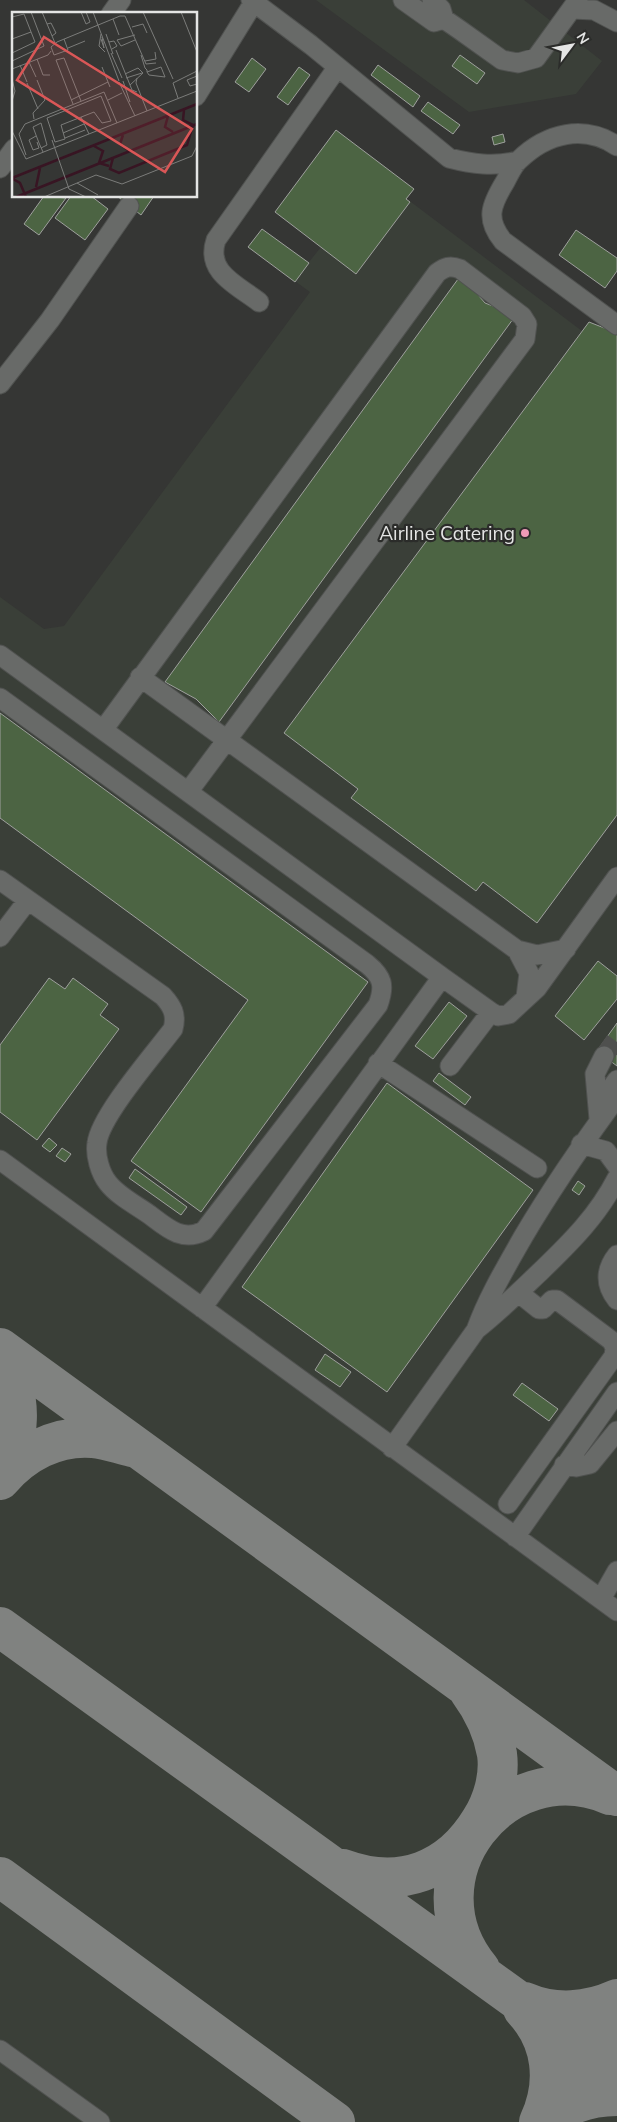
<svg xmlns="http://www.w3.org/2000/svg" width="617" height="2122" font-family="Mulish,sans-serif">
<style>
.built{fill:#3a3f38}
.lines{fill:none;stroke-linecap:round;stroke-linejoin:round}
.taxiway{stroke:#808280;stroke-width:40}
.building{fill:#4c6443;stroke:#9ea09d}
.minor-tunnel{stroke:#4f504e;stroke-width:19;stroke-dasharray:19 9;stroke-linecap:butt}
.minor-casing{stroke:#505250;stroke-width:21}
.minor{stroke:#686a68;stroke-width:19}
.poi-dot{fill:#ef9ab7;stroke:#2b2c2a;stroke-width:2}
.labels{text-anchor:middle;stroke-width:4.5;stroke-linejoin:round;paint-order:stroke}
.poi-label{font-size:19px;fill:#e4e5e4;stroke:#2b2c2a;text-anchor:end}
.inset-river{fill:none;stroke:#381523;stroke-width:2.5}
.inset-road{fill:none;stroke:#7b7c7a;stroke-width:1}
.view{fill:#da5757;fill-opacity:0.15;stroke:#da5757;stroke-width:2.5}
.inset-edge{fill:none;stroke:#e4e5e4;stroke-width:2.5}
</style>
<rect width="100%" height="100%" fill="#353634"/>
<path class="built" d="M 316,0 L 524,0 L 602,61 L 576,94 L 469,112 Z
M 336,130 L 414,189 L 407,199 L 582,331 L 589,322 L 617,333 L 617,2122 L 0,2122 L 0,597 L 44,629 L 64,626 L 310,292 L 248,247 L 262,229 L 309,262 L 321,247 L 275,212 Z"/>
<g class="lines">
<path class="taxiway" d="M 0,1348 L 617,1796
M 0,1360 C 25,1397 20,1440 0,1479
M 0,1480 C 23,1453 56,1435 93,1438 C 106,1439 119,1444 132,1447
M 0,1627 L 617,2072
M 343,1869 C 400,1890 450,1871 481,1820 C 493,1801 500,1776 497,1754 C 493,1731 483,1710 469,1691
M 0,1877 L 335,2122
M 480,1969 C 405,1878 503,1750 610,1795
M 525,2002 C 555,2015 588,2012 617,1999
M 523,2009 C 553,2041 557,2083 539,2122
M 576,2073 L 617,2017
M 546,2122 C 565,2104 591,2096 617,2096"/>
</g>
<path class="building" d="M 460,55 L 485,73 L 477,84 L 452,66 Z
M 252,58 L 266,69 L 249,92 L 235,82 Z
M 378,65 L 420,96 L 413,107 L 371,75 Z
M 299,67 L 310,75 L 288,105 L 277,97 Z
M 428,102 L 460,125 L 453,134 L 421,111 Z
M 336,130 L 414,189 L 406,199 L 410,202 L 356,274 L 275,212 Z
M 503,134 L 505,142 L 494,145 L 492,137 Z
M 44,196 L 66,198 L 39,235 L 24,224 Z
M 71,196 L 91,196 L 108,209 L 85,240 L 55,218 Z
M 117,196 L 154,196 L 141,215 Z
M 262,229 L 309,263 L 295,282 L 248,247 Z
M 576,230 L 617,258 L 617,271 L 605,288 L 559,255 Z
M 461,275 L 485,303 L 516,315 L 219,722 L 196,699 L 165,682 Z
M 589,322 L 617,333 L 617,815 L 537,923 L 483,882 L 476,891 L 351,798 L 358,789 L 284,733 Z
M 0,713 L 368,982 L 201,1212 L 131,1161 L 248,1000 L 0,818 Z
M 598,961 L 617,976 L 617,999 L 584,1040 L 555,1016 Z
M 49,978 L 65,989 L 73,978 L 108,1004 L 100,1015 L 119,1029 L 37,1140 L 0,1112 L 0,1045 Z
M 449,1002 L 467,1016 L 433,1059 L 415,1046 Z
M 617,1023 L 617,1066 L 597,1051 Z
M 439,1073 L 471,1097 L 465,1105 L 433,1081 Z
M 387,1083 L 533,1190 L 387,1392 L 242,1287 Z
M 49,1138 L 57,1145 L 50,1152 L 42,1146 Z
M 62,1148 L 71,1154 L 65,1162 L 56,1156 Z
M 135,1169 L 187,1207 L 181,1215 L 129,1178 Z
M 578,1181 L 585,1186 L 579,1195 L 572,1190 Z
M 325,1354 L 351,1372 L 340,1387 L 315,1370 Z
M 522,1383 L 558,1409 L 549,1421 L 513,1395 Z"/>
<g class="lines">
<path class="minor-tunnel" d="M 604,1056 L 617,1038"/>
<defs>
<path id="minor" d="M 251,0 L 311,45 L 449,158 C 472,164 494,167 518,161
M 403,0 L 434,22 L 444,19
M 432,0 L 441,9 L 444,19 L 460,30 L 502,60 L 518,63 L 536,58 L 578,0
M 572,9 L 594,10 L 617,22
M 111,14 L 121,0
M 196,96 L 254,2
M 617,146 C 584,124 547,133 519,160 C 513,165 509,175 505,182 C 491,205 485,219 503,241 L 617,325
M 0,168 L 14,149
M 259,302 C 237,285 205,272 216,240 L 337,68
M 0,384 L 50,320 L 129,206
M 0,655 L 442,977 L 202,1308
M 140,677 L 517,950 L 537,955 L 566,949
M 0,698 L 367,964 C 383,977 385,986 378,1005 L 204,1231 C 182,1242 167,1228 150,1215 C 136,1205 118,1196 108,1183 C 100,1173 95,1155 97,1143 C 100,1116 155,1053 173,1029 C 177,1014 172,1006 163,996 L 0,880
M 103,730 L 437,273 C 445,267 450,265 460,269 L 522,316 L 527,324 L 525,339 L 188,792
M 0,937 L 28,900
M 517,950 L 529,973 L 526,997
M 442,977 L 491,1012 L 498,1016 L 509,1014 L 537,988 L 617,877
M 378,1063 L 537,1168
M 450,1066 L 491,1012
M 599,1105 L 617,1080
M 599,1119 L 595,1074 L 604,1056
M 581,1144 L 606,1151 L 617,1166
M 0,1160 L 617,1611
M 617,1255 C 605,1270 605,1285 617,1300
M 477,1329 C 500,1311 521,1290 542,1270 C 572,1241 598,1215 617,1178
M 392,1448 L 476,1330 C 488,1297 506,1267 523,1237 C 552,1188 583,1143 617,1097
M 564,1465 L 576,1467 L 590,1464 L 617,1431
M 508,1504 L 614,1356 L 615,1348 L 612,1341 L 557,1300 L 552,1300 L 543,1309 L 539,1309 L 519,1293
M 515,1537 L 617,1392
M 601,1599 L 617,1571
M 0,2050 L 100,2122"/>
</defs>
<use href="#minor" class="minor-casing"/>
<use href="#minor" class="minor"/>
</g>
<circle class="poi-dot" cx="525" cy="533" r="5"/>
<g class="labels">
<g class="poi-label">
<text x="515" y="540">Airline Catering</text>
</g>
</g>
<g transform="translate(12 12)">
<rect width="185" height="185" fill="#353634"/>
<path class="inset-river" d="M 156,104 L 153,115 L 161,120M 111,123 L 108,132 L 116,138M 82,134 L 91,139 L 87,151 L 97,154M 101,146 L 98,157 L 107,161 L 175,133 L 181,113 L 171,108 L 172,98M 0,166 L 185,92M 1,167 L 8,171 L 14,185M 24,175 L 28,156M 4,185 L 185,112"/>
<path class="inset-road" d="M 30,0 L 43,31M 69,0 L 74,12 L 78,10 L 74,0M 81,0 L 107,69M 131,0 L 161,67M 169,0 L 185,40M 0,5 L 12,2 L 23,30 L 0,41M 101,7 L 107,23M 35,12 L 39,11 L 44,21 L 40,24M 120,15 L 131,12 L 135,21M 89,22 L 87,34 L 93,40M 94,22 L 101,42M 123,23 L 105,28 L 109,34 L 123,28M 0,27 L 19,20M 52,27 L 56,38 L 42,43 L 39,35 L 45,30 L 108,4 L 113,4 L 134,52 L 144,51M 89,27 L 92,36 L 90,25M 97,30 L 102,29 L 105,34 L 100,37M 56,36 L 73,29M 104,38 L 120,78 L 125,80M 99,41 L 110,66M 129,43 L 133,56 L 135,58 L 135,60 L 137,63 L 153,65 L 149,55 L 135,60M 25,47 L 31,63 L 38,63M 0,49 L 32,34 L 19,0M 133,49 L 144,47 L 143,40M 17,50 L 24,65M 8,53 L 15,70M 90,55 L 98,75M 0,57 L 36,43 L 39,39M 113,62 L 126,56 L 131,61 L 118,73M 185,64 L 175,68 L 178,74 L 185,72M 114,66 L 130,61M 125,66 L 124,71 L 135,99M 0,67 L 3,79 L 0,89M 111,69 L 118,90M 107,70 L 123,104M 15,71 L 26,97M 89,84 L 99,109 L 90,111 L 82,100 L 49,113 L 53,127 L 43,130 L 35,106 ZM 166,86 L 161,71 L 185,59M 59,88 L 96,70M 96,88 L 110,81M 61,92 L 44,48 L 52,46 L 69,89M 69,105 L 77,122M 22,107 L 21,101 L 33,88 L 25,68M 0,119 L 14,147 L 185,79M 51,121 L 72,112M 24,124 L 17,128 L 21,138 L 27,136 L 25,130M 53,126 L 73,118M 40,128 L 57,177 L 74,185M 29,136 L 35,133 L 29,111 L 21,115 L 27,131 L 31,140M 14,143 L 7,122 L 13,112 L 92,80 L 105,111M 65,171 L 86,183M 32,185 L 84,163 L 110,172 L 180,144 L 185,134"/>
<path class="view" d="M 32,25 L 180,117 L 153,160 L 5,68 Z"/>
<rect width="185" height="185" class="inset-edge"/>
</g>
<g transform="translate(572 45) rotate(58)" stroke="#2b2c2a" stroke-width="4" paint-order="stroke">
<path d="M0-4L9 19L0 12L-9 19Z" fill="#e4e5e4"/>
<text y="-8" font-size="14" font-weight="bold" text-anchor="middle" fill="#e4e5e4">N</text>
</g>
</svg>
